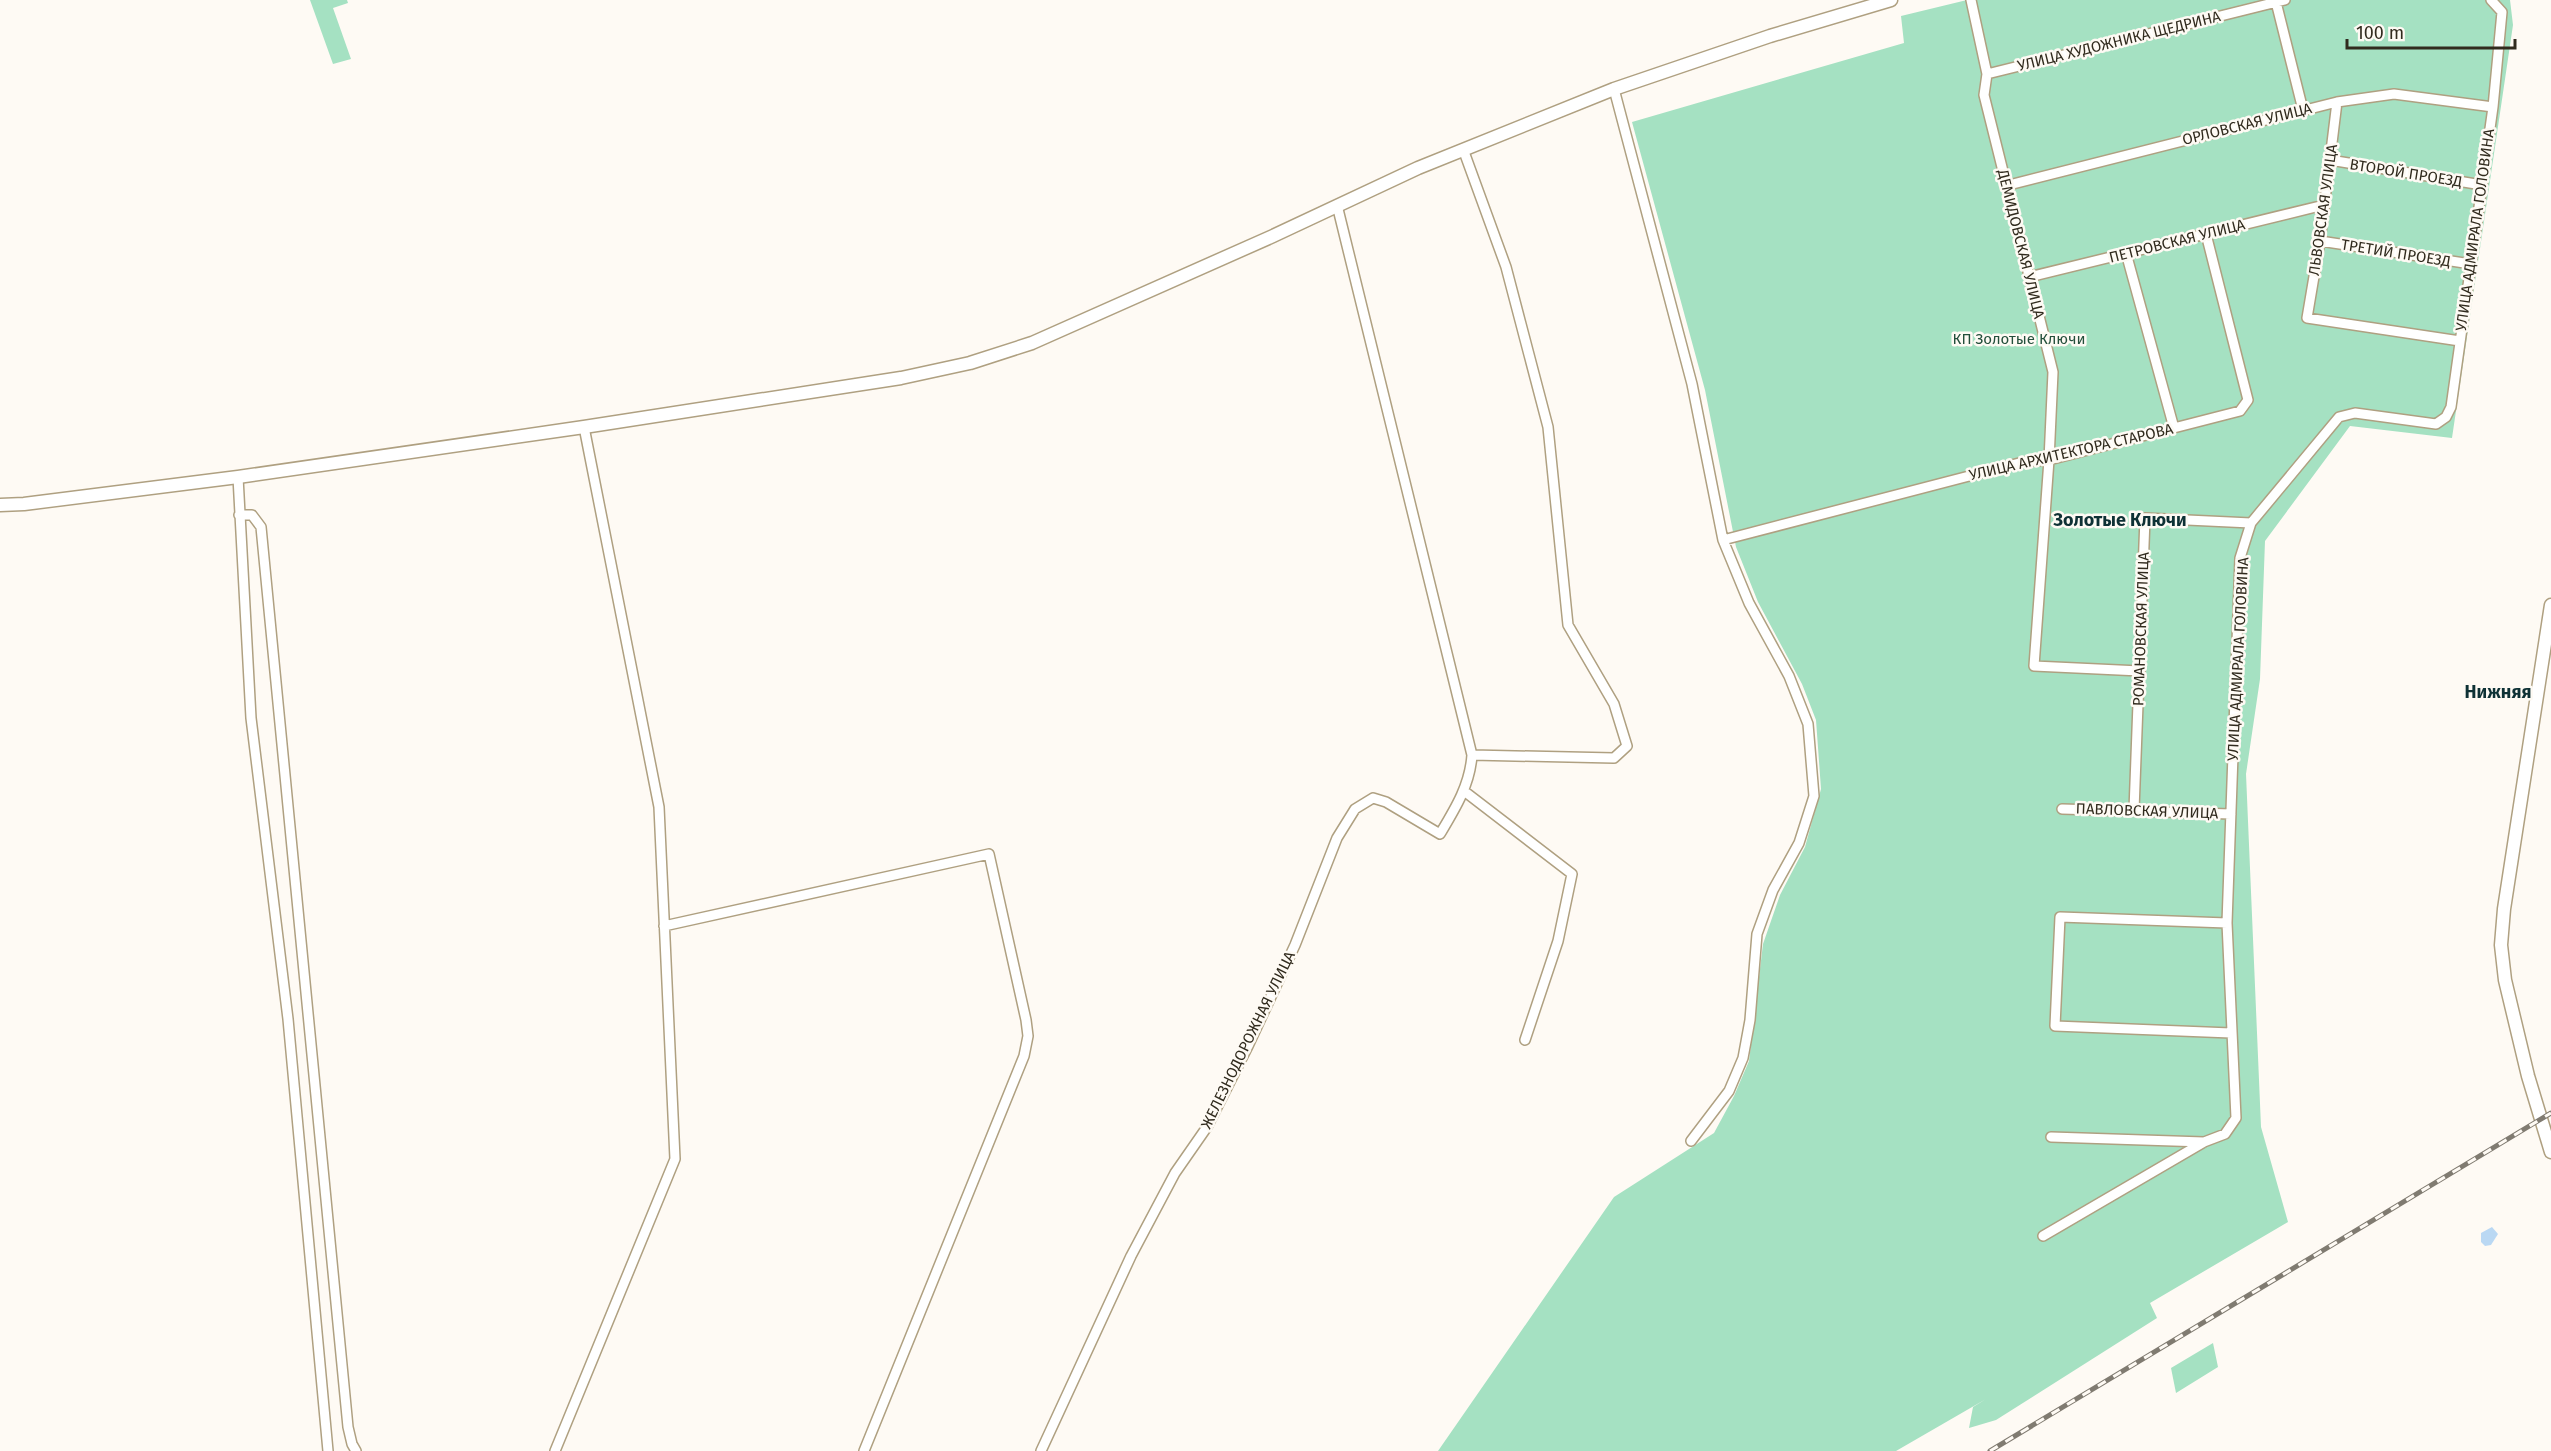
<svg xmlns="http://www.w3.org/2000/svg" width="2551" height="1451" font-family="'Fira Sans',sans-serif">
<style>
.green{fill:#a5e1c2}
.water{fill:#bad8f3}
.lines{fill:none;stroke-linecap:round;stroke-linejoin:round}
.minor-casing{stroke:#afa081;stroke-width:12}
.tertiary-casing{stroke:#afa081;stroke-width:15}
.minor{stroke:#fff;stroke-width:9}
.tertiary{stroke:#fff;stroke-width:12}
.rail-casing{stroke:#807b71;stroke-width:5}
.rail{stroke:#fefaf4;stroke-width:3;stroke-dasharray:9;stroke-linecap:butt}
.labels{text-anchor:middle;stroke-width:5;stroke-linejoin:round;paint-order:stroke}
.street-label{font-size:15px;fill:#312b1e;stroke:#fefaf4}
.park-label{font-size:15px;fill:#234f3b;stroke:#fefaf4}
.quarter-label{font-size:18px;font-weight:bold;fill:#0e3135;stroke:#fefaf4}
</style>
<rect width="100%" height="100%" fill="#fefaf4"/>
<path class="green" d="M 310,0 L 347,0 L 348,3 L 333,8 L 351,59 L 333,64 Z
M 1967,0 L 2510,0 L 2513,25 L 2452,438 L 2350,426 L 2265,541 L 2260,679 L 2246,774 L 2261,1127 L 2288,1222 L 2150,1303 L 2157,1318 L 1996,1420 L 1969,1428 L 1973,1407 L 1986,1399 L 1896,1451 L 1438,1451 L 1614,1197 L 1714,1133 L 1734,1096 L 1749,1061 L 1763,944 L 1780,895 L 1805,847 L 1821,789 L 1816,720 L 1802,684 L 1758,602 L 1736,547 L 1705,390 L 1632,122 L 1904,43 L 1901,16 Z
M 2213,1343 L 2218,1367 L 2176,1393 L 2171,1368 Z"/>
<path class="water" d="M 2492,1227 L 2498,1234 L 2491,1245 L 2485,1246 L 2481,1242 L 2481,1233 Z"/>
<g class="lines">
<defs>
<path id="minor" d="M 1971,0 L 1987,74 L 1984,95 L 2053,372 L 2049,460 L 2034,666 L 2140,671
M 2276,2 L 2303,110
M 1987,74 L 2285,0
M 1614,89 L 1692,384 L 1723,540 L 1749,603 L 1789,676 L 1808,724 L 1814,796 L 1799,843 L 1773,890 L 1757,934 L 1750,1020 L 1743,1058 L 1729,1091 L 1691,1141
M 2337,102 L 2320,241 L 2307,318 L 2460,341
M 1463,149 L 1506,267 L 1548,427 L 1568,625 L 1614,704 L 1627,746 L 1614,758 L 1472,755
M 2330,160 L 2482,185
M 2005,186 L 2337,102 L 2394,94 L 2493,107
M 2320,241 L 2471,264
M 2126,253 L 2174,428
M 2029,277 L 2324,205
M 238,477 L 251,718 L 288,1019 L 328,1451
M 239,515 L 252,515 L 261,527 L 348,1427 L 352,1444 L 356,1451
M 1723,540 L 2023,462 L 2049,460 L 2240,411 L 2248,400 L 2206,234
M 1464,791 L 1572,874 L 1558,941 L 1525,1040
M 2062,809 L 2231,814
M 2134,810 L 2145,518 L 2251,523
M 2227,923 L 2060,917 L 2055,1026 L 2231,1033
M 664,926 L 989,854 L 1026,1020 L 1028,1036 L 1024,1056 L 864,1451
M 2051,1137 L 2204,1142
M 2043,1236 L 2204,1142 L 2225,1134 L 2236,1118 L 2227,923 L 2240,558 L 2251,523 L 2339,417 L 2355,413 L 2436,424 L 2446,417 L 2451,407 L 2493,107 L 2502,12 L 2491,0
M 555,1451 L 675,1159 L 659,807 L 584,427
M 1041,1451 L 1131,1256 L 1175,1173 L 1207,1127 L 1248,1046 L 1295,945 L 1337,838 L 1355,809 L 1373,798 L 1386,802 L 1440,834 C 1455,809 1470,785 1472,755 L 1337,205"/>
<path id="tertiary" d="M 0,505 L 24,504 L 238,477 L 584,427 L 901,378 L 970,363 L 1032,343 L 1273,236 L 1418,168 L 1614,89 L 1770,36 L 1891,0
M 2551,605 L 2504,909 L 2501,945 L 2505,980 L 2528,1076 L 2551,1152"/>
</defs>
<use href="#minor" class="minor-casing"/>
<use href="#tertiary" class="tertiary-casing"/>
<use href="#minor" class="minor"/>
<use href="#tertiary" class="tertiary"/>
<defs>
<path id="rail" d="M 1990,1451 L 2551,1113"/>
</defs>
<use href="#rail" class="rail-casing"/>
<use href="#rail" class="rail"/>
</g>
<g class="labels">
<g class="street-label">
<text transform="translate(2119 41) rotate(-14)" y="5">УЛИЦА ХУДОЖНИКА ЩЕДРИНА</text>
<text transform="translate(2247 124) rotate(-14)" y="5">ОРЛОВСКАЯ УЛИЦА</text>
<text transform="translate(2406 173) rotate(9)" y="5">ВТОРОЙ ПРОЕЗД</text>
<text transform="translate(2323 210) rotate(-82)" y="5">ЛЬВОВСКАЯ УЛИЦА</text>
<text transform="translate(2475 230) rotate(-82)" y="5">УЛИЦА АДМИРАЛА ГОЛОВИНА</text>
<text transform="translate(2177 241) rotate(-14)" y="5">ПЕТРОВСКАЯ УЛИЦА</text>
<text transform="translate(2021 244) rotate(76)" y="5">ДЕМИДОВСКАЯ УЛИЦА</text>
<text transform="translate(2396 253) rotate(9)" y="5">ТРЕТИЙ ПРОЕЗД</text>
<text transform="translate(2071 452) rotate(-13)" y="5">УЛИЦА АРХИТЕКТОРА СТАРОВА</text>
<text transform="translate(2141 629) rotate(-88)" y="5">РОМАНОВСКАЯ УЛИЦА</text>
<text transform="translate(2238 659) rotate(-87)" y="5">УЛИЦА АДМИРАЛА ГОЛОВИНА</text>
<text transform="translate(2147 811) rotate(2)" y="5">ПАВЛОВСКАЯ УЛИЦА</text>
<text transform="translate(1248 1040) rotate(-64)" y="5">ЖЕЛЕЗНОДОРОЖНАЯ УЛИЦА</text>
</g>
<g class="park-label">
<text x="2019" y="344">КП Золотые Ключи</text>
</g>
<g class="quarter-label">
<text x="2120" y="526">Золотые Ключи</text>
<text x="2498" y="698">Нижняя</text>
</g>
</g>
<path d="M2347 39v9h168v-9" fill="none" stroke="#312b1e" stroke-width="3"/>
<text x="2356" y="39" font-size="18" fill="#312b1e" stroke="#fefaf4" stroke-width="4.5" paint-order="stroke">100 m</text>
</svg>
